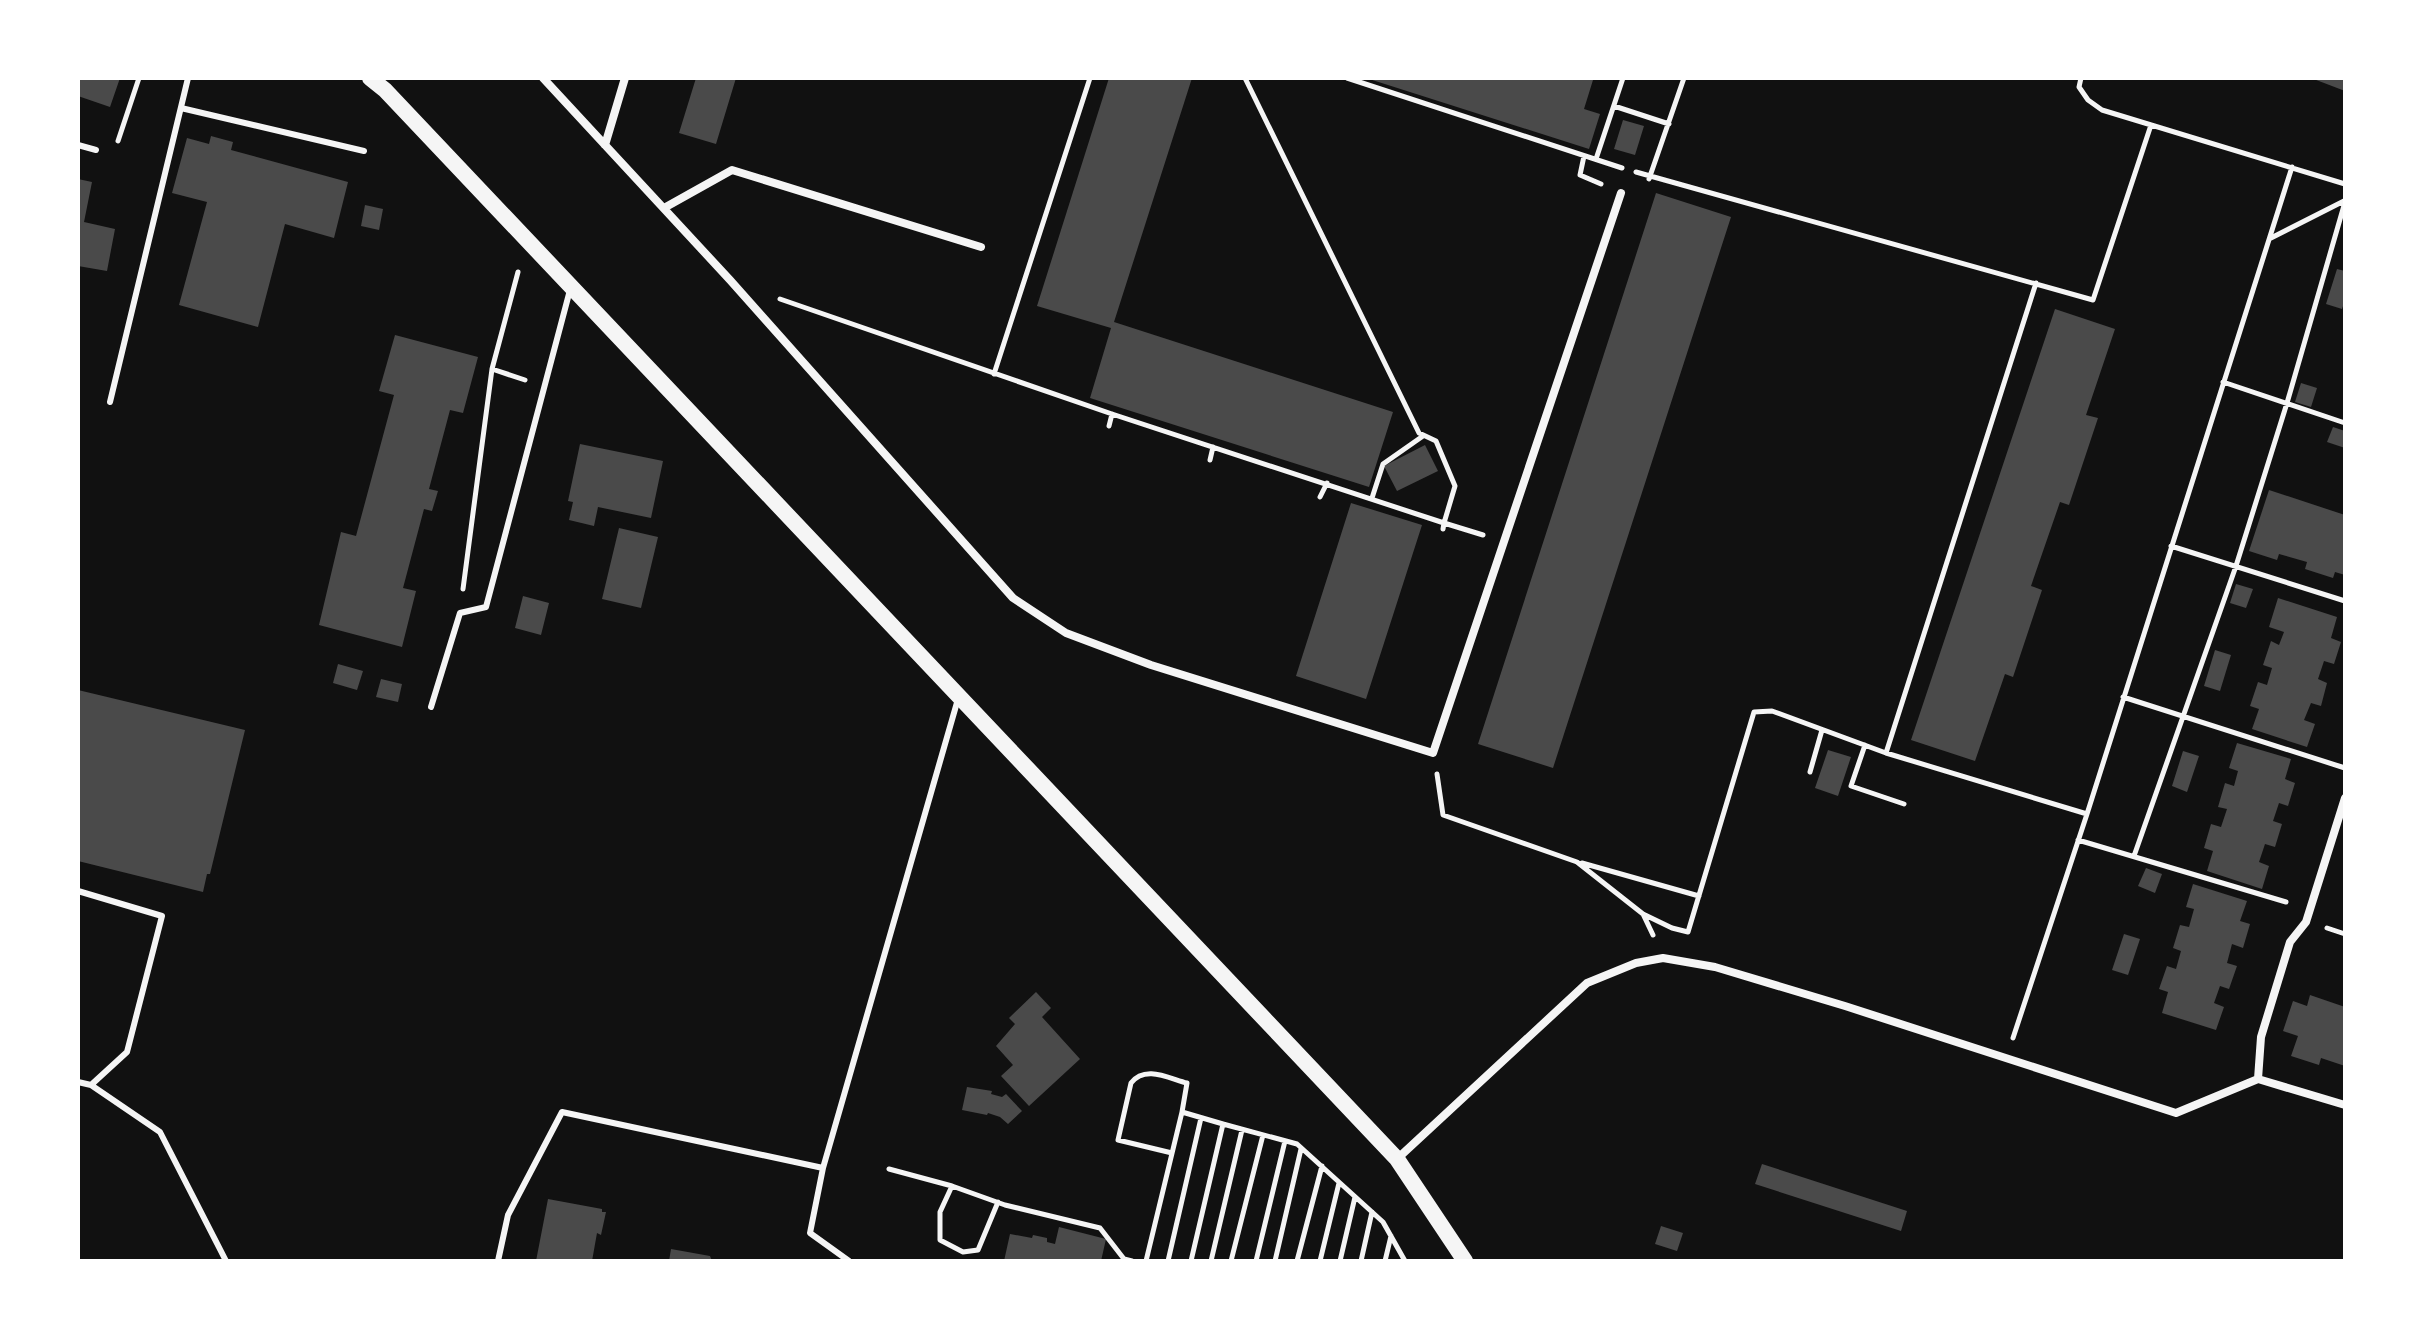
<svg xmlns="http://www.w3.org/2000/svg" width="2423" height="1339" font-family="'Exo 2',sans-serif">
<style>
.building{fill:#4a4a4a}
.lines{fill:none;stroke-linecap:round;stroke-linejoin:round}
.path{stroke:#f5f5f5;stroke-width:5}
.service{stroke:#f5f5f5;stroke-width:6}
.minor{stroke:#f5f5f5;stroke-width:8}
.secondary{stroke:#f5f5f5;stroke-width:16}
</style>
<rect width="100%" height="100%" fill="#111"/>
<path class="building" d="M 78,78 L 120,78 L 110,107 L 78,96 Z
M 696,78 L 736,78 L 716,144 L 679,133 Z
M 1109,78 L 1192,78 L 1114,322 L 1393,412 L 1369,487 L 1090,398 L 1111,328 L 1037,306 Z
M 1366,78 L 1586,78 L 1593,80 L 1584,109 L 1600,114 L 1589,149 Z
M 2311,78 L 2345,78 L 2345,91 Z
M 1623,120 L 1644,126 L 1635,155 L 1614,149 Z
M 211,136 L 233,142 L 231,150 L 348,182 L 334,238 L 285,224 L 258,327 L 179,305 L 207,202 L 172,193 L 187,138 L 209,144 Z
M 78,179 L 92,182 L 84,222 L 115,229 L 107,271 L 78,266 Z
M 1656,193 L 1731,217 L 1553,768 L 1478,744 Z
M 365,205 L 383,209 L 379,230 L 361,226 Z
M 2337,269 L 2345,271 L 2345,300 L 2342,309 L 2326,304 Z
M 2055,309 L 2115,329 L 2086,415 L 2098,418 L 2069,505 L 2060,502 L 2031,586 L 2042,590 L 2013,677 L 2005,674 L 1975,761 L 1911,740 Z
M 395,335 L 478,357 L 463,413 L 450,410 L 429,489 L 438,491 L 432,511 L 424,509 L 403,588 L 416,591 L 402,647 L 319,625 L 341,532 L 356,536 L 394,395 L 379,391 Z
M 2301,383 L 2317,388 L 2311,407 L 2295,402 Z
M 2333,427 L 2345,431 L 2345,448 L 2327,442 Z
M 580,444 L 663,461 L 651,518 L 598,507 L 594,526 L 569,520 L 573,502 L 568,501 Z
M 1425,445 L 1438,471 L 1397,491 L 1384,466 Z
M 2269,490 L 2345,515 L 2345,575 L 2335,572 L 2333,578 L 2305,569 L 2307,562 L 2279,554 L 2277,560 L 2249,551 Z
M 1351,503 L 1422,525 L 1366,699 L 1296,676 Z
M 619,528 L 658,537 L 641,608 L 602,599 Z
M 2236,584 L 2253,589 L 2246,608 L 2230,603 Z
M 523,596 L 549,603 L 541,635 L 515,628 Z
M 2278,598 L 2337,617 L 2331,638 L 2341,642 L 2334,664 L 2324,661 L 2318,679 L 2327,683 L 2321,706 L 2311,703 L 2304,720 L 2315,724 L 2307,747 L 2252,729 L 2259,709 L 2250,706 L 2258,682 L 2267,685 L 2272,668 L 2263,665 L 2271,641 L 2279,645 L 2284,632 L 2269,627 Z
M 2215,650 L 2231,655 L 2220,691 L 2204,686 Z
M 338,664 L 363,671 L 357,690 L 333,683 Z
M 381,679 L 402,684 L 398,702 L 376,697 Z
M 78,690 L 245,730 L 210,874 L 207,874 L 203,892 L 78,861 Z
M 2237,743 L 2291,759 L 2285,779 L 2295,783 L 2288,806 L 2279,803 L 2273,821 L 2282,824 L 2275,847 L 2265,844 L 2259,862 L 2269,866 L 2262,889 L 2207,871 L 2213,851 L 2204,848 L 2211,824 L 2221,827 L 2227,809 L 2218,807 L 2225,783 L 2234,786 L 2238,771 L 2229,768 Z
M 1828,750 L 1851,757 L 1838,796 L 1815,788 Z
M 2183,751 L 2199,756 L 2187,792 L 2172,786 Z
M 2146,868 L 2162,874 L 2155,893 L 2138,886 Z
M 2193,884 L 2247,901 L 2240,921 L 2250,924 L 2243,948 L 2232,944 L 2227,963 L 2237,966 L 2229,989 L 2220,986 L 2214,1003 L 2224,1007 L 2216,1030 L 2162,1013 L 2168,992 L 2159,989 L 2167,966 L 2176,969 L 2181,951 L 2173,948 L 2180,925 L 2189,927 L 2194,909 L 2186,907 Z
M 2124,934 L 2140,939 L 2128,975 L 2112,970 Z
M 1036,992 L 1051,1008 L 1042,1017 L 1080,1059 L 1029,1106 L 1001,1076 L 1013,1065 L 996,1046 L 1015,1024 L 1009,1018 Z
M 2310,995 L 2345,1007 L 2345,1066 L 2321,1058 L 2319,1065 L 2291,1056 L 2298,1036 L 2283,1031 L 2293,1001 L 2307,1006 Z
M 967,1087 L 992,1091 L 991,1094 L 1002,1097 L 1006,1094 L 1022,1111 L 1008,1124 L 1000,1117 L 988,1113 L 987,1115 L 962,1110 Z
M 1762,1164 L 1907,1211 L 1901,1231 L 1755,1184 Z
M 548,1199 L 602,1209 L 602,1212 L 606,1212 L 601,1235 L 597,1233 L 592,1261 L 536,1261 Z
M 1661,1226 L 1683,1233 L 1677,1251 L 1655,1244 Z
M 1059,1227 L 1106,1239 L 1101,1261 L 1004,1261 L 1010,1234 L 1032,1238 L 1033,1235 L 1047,1238 L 1047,1242 L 1055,1244 Z
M 671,1249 L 710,1256 L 712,1261 L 669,1261 Z"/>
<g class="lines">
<path class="path" d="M 1245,78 L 1419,433 L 1436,441 L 1455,486 L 1444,523 L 1483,535
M 1347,78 L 1622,168
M 2081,78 L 2079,87 L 2088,100 L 2102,110 L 2345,184
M 1614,106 L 1669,124
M 118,141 L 139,78
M 1584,156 L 1580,175 L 1601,184
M 1596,159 L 1623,78
M 1636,172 L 2093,300 L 2151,125
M 1649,179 L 1684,78
M 2271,238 L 2344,201
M 780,299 L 1112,414 L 1444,523 L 1443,529
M 492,369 L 525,380
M 994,374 L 1090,78
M 2223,382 L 2345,423
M 1109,426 L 1112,414
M 1210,460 L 1213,447
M 1320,497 L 1327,483
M 1372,498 L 1383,464 L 1423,436
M 2171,546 L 2345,601
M 463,589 L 492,369 L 518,272
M 2123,697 L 2345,768
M 1865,745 L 1851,786 L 1904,804
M 1886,753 L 2036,283
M 1810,772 L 1822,730
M 1437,774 L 1443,815 L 1577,862 L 1643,914 L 1653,935
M 2078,840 L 2286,902
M 2134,856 L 2236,566 L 2287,403 L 2345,202
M 1582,863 L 1699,896
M 1643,914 L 1672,928 L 1688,932 L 1754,712 L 1772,711 L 1886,753 L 2087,814
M 2327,928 L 2345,934
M 2013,1038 L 2087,814 L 2292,167
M 1223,1124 L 1297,1144 L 1383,1222 L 1405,1261
M 1172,1153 L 1118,1140 L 1131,1083 C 1145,1065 1168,1078 1187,1083 L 1182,1112 L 1223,1124 L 1191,1261
M 889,1169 L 952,1186 L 1005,1205 L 1100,1228 L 1124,1259 L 1132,1261
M 952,1186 L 940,1212 L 940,1240 L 963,1252 L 978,1250 L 998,1202
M 1146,1261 L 1182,1112
M 1168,1261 L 1201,1118
M 1211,1261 L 1242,1130
M 1231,1261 L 1263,1135
M 1256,1261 L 1285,1141
M 1275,1261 L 1301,1149
M 1297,1261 L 1322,1166
M 1320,1261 L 1339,1183
M 1340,1261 L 1355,1197
M 1361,1261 L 1372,1212
M 1385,1261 L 1391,1236"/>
<path class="service" d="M 181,108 L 364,151
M 78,145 L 96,150
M 110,402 L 188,78
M 431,707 L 460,613 L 486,607 L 570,290
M 78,891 L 162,916 L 127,1052 L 91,1085 L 160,1132 L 226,1261
M 78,1082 L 91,1085
M 823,1168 L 958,699
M 498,1261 L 508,1215 L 562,1112 L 823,1168 L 810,1233 L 849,1261"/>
<path class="minor" d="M 543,78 L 730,280 L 1013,598 L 1066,633 L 1151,665 L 1433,753 L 1621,193
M 605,145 L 625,78
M 664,208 L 732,170 L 981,247
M 2258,1079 L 2261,1037 L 2290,942 L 2306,922 L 2345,798
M 1397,1159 L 1587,983 L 1636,963 L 1663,958 L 1715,967 L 1845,1006 L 2176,1113 L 2258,1079 L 2345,1105"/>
<path class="secondary" d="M 370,78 L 385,90 L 1397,1159 L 1465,1261"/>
</g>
<rect width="2423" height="1339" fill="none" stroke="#ffffff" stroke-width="160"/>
</svg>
